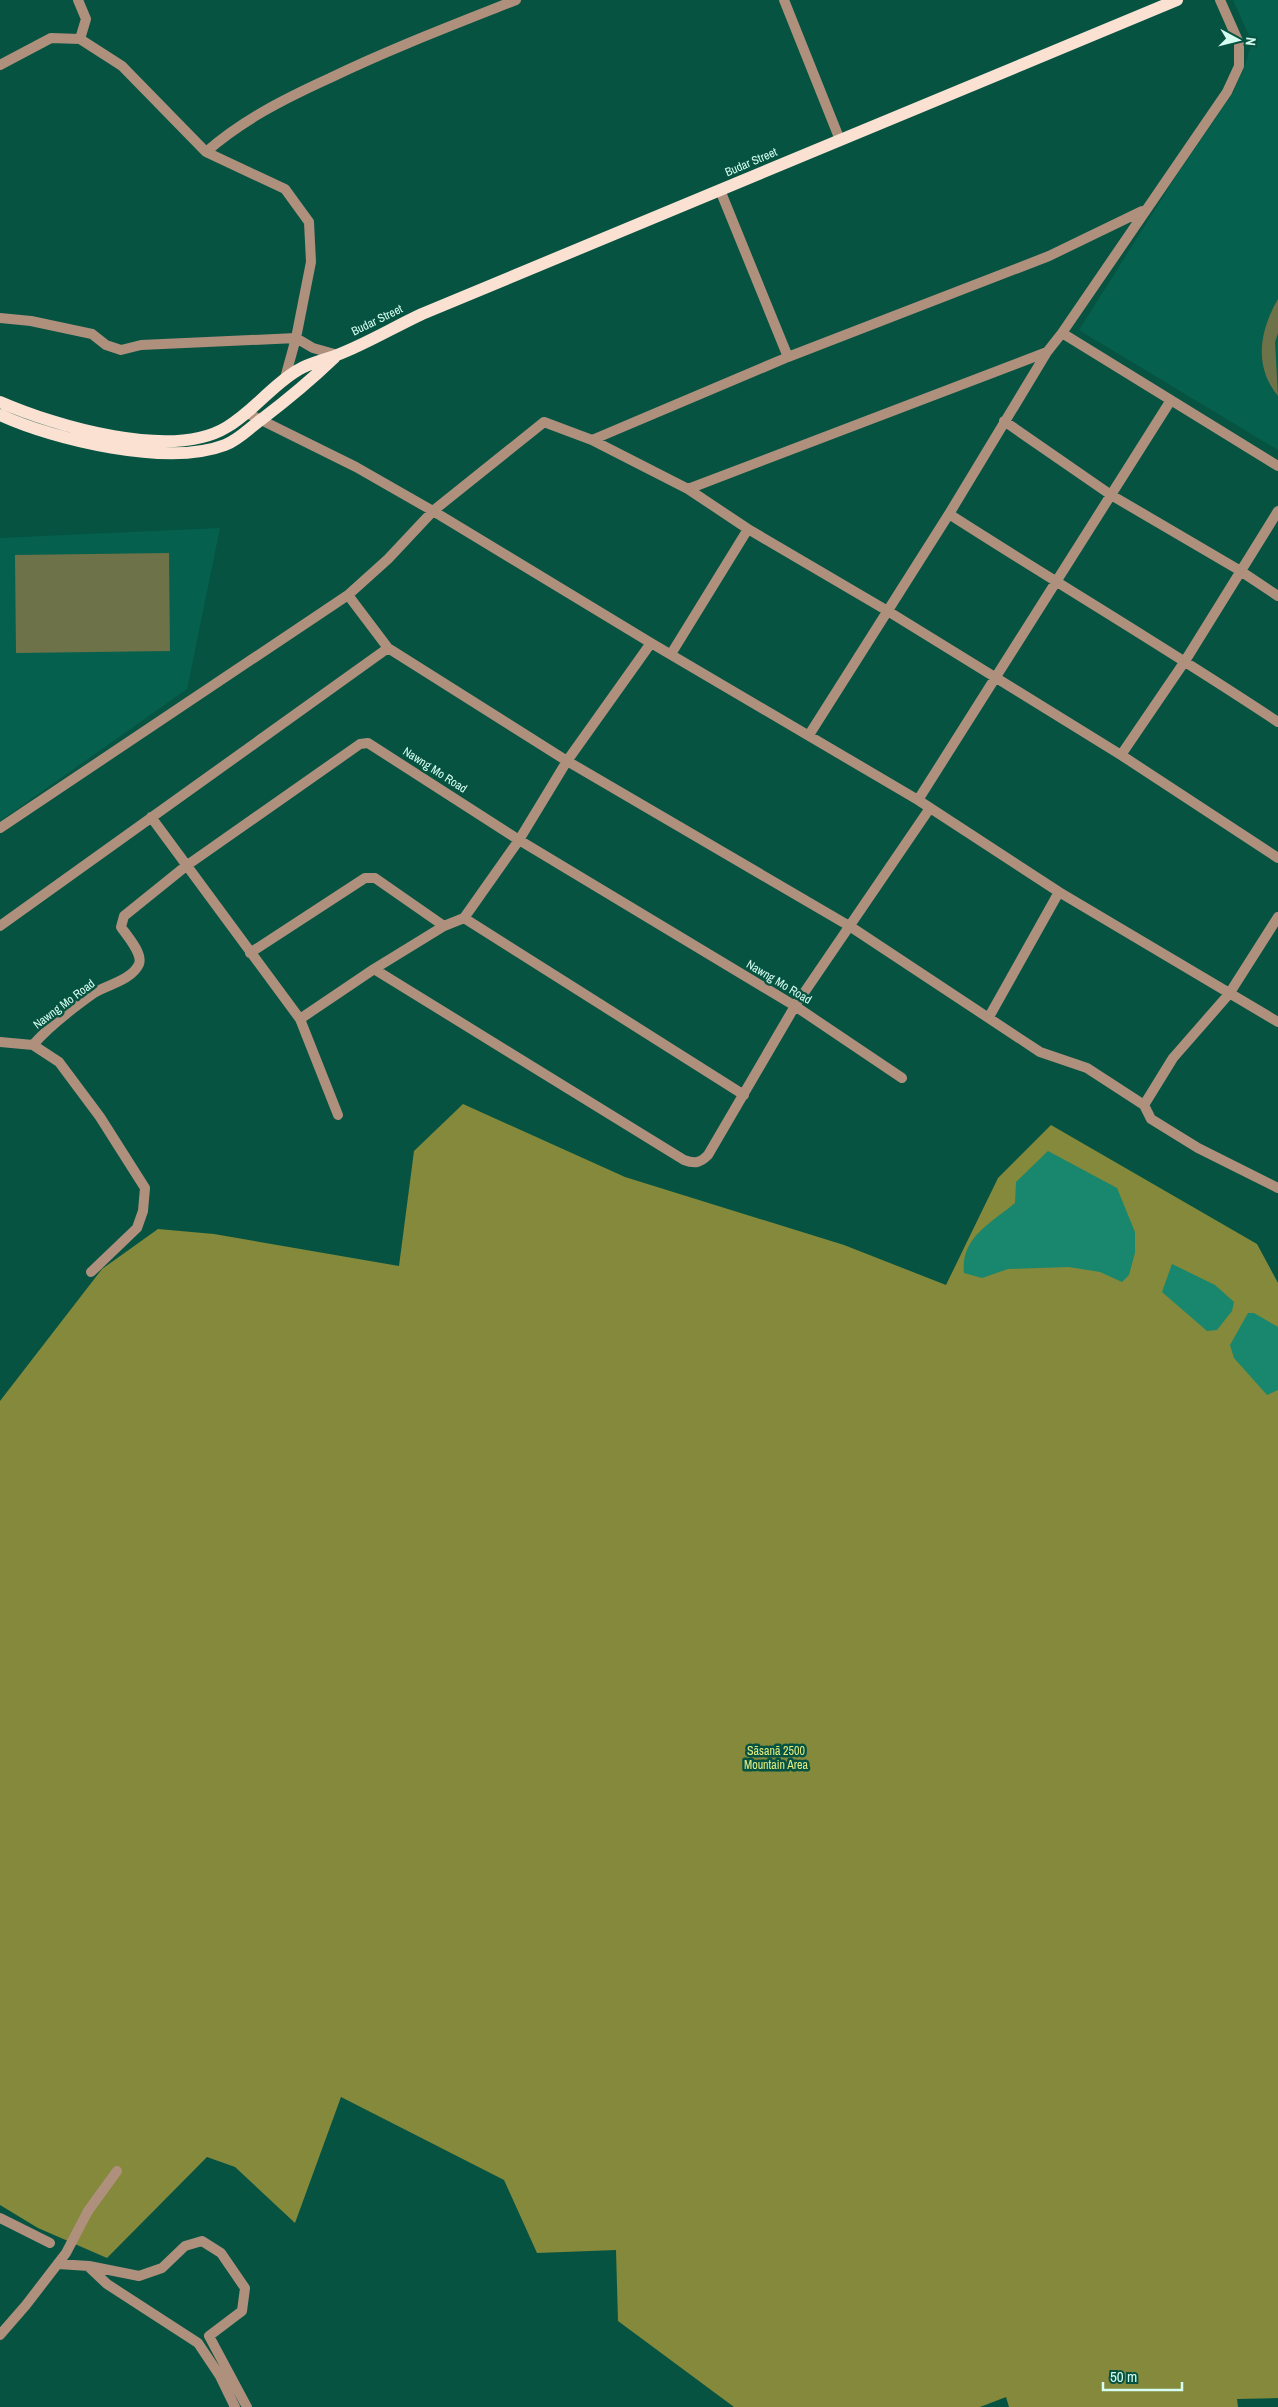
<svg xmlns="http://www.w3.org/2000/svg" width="1278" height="2407" font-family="'Archivo Narrow',sans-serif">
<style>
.built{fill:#06604e}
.green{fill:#6e7248}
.forest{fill:#84893b}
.water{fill:#18876e}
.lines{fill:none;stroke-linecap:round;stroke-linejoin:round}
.minor{stroke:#af907d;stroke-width:10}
.major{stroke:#fbe1d2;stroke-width:12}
.labels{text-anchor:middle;stroke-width:5;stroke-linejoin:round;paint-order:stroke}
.street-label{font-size:12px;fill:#d5fef0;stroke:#065342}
.park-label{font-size:12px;fill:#e4ec81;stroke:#065342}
</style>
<rect width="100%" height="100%" fill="#065342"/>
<path class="built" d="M 1233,0 L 1278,0 L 1278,450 L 1079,330 L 1180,170 L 1233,93 L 1244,68 L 1252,42 Z
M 220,528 L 187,689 L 0,821 L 0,538 Z"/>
<path class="green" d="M 1278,299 L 1278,333 L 1275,342 L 1278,396 C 1253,366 1260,330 1278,299 Z
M 169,553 L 170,651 L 16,653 L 15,555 Z"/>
<path class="forest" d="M 463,1104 L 625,1177 L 844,1245 L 946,1285 L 998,1178 L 1051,1125 L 1257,1244 L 1278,1283 L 1278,2398 L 1237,2399 L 1238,2407 L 1009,2407 L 1006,2397 L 980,2407 L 734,2407 L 618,2321 L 616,2250 L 537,2253 L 504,2180 L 341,2097 L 295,2223 L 235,2167 L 207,2157 L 107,2258 L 38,2228 L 0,2205 L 0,1401 L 102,1269 L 158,1229 L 214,1234 L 399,1266 L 414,1151 Z"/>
<path class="water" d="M 1048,1151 L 1117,1188 L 1135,1232 L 1135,1253 L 1129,1275 L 1122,1282 L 1100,1272 L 1069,1267 L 1008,1269 L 982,1278 L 964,1273 C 960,1238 991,1223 1015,1203 L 1016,1182 Z
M 1172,1264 L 1215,1285 L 1234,1302 L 1232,1311 L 1217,1330 L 1207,1331 L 1162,1292 Z
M 1248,1313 L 1254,1313 L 1278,1327 L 1278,1390 L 1267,1395 L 1234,1358 L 1230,1345 Z"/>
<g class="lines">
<path class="minor" d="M 78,0 L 86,19 L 80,39
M 784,0 L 840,140
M 0,65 L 51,38 L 80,39 L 122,66 L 206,152 L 285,189 L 309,222 L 311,262 L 296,338 L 141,345 L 121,350 L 106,345 L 92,334 L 31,321 L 0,318
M 206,152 C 242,120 286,98 330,78 C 390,49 453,25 516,0
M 720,190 L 788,357
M 1062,333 L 1278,466
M 285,378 L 296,338 L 313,348 L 338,355
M 247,413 L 356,467 L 433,511 L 651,643 L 918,800 L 1059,892 L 1278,1022
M 1004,421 L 1111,495 L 1239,570 L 1278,596
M 592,440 L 788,357 L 1049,256 L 1142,211
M 688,489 L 1047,352
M 949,514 C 1058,584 1170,650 1278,722
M 348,595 L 388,648
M 671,654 L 748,529
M 809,735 L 949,514 L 1047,352 L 1062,333 L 1227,92 L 1239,66 L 1239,43 L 1220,0
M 1121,755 L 1185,661 L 1278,511
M 918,800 L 1171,400
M 151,817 L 300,1019 L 338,1115
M 0,828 L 348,595 L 388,559 L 433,511 L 544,422 L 592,440 L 688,489 L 748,529 L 886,610 L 1121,755 L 1278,858
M 464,918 L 744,1095
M 0,926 L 388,648 L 567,761 L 851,927 L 1040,1052 L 1087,1068 L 1144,1105 L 1151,1119 L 1198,1148 L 1278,1188
M 250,953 L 365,878 L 375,878 L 444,926
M 374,969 L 684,1160 C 695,1164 700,1163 708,1155 L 795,1006 L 930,808
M 989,1017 L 1059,892
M 300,1019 L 374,969 L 444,926 L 464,918 L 519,840 L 567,761 L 651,643
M 0,1042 L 33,1045 L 59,1062 L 100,1117 L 145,1188 L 143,1211 L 137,1228 L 91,1272
M 33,1045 C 50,1025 73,1008 94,993 C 107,985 132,980 139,964 C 143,953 127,936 121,927 L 124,916 L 186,866 L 360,744 L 368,743 L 519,840 L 795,1006 L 902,1078
M 1144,1105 L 1173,1058 L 1229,994 L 1278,917
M 0,2218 L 50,2243
M 58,2264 L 89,2266 L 139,2276 L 162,2268 L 185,2246 L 202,2241 L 221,2253 L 245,2288 L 242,2311 L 209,2336 L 247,2407
M 89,2267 L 107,2284 L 198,2343 L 220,2376 L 235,2407
M 0,2335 L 26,2305 L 66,2253 L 88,2211 L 117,2171"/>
<path class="major" d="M 0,402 C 55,426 172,461 227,427 C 254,411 272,385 298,370 C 309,363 325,360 337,355 C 366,344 394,327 422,314 L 1177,0
M 0,415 C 54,440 168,467 225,445 C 240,439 249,428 262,419 C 287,400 311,380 334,358"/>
</g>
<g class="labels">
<g class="street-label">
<text transform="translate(751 162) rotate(-23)" y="4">Budar Street</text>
<text transform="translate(377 320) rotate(-26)" y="4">Budar Street</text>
<text transform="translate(435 770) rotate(33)" y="4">Nawng Mo Road</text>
<text transform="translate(779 982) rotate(31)" y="4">Nawng Mo Road</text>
<text transform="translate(64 1004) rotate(-37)" y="4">Nawng Mo Road</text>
</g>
<g class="park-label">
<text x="776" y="1755">Sāsanā 2500<tspan x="776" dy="14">Mountain Area</tspan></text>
</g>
</g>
<g transform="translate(1238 40) rotate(97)" stroke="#065342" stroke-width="4" paint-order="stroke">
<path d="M0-4L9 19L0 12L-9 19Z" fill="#d5fef0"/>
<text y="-8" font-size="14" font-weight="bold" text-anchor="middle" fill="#d5fef0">N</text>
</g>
<path d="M1103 2382v8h79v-8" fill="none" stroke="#d5fef0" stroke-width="2.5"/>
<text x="1110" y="2382" font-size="15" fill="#d5fef0" stroke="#065342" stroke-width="4" paint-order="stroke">50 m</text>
</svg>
